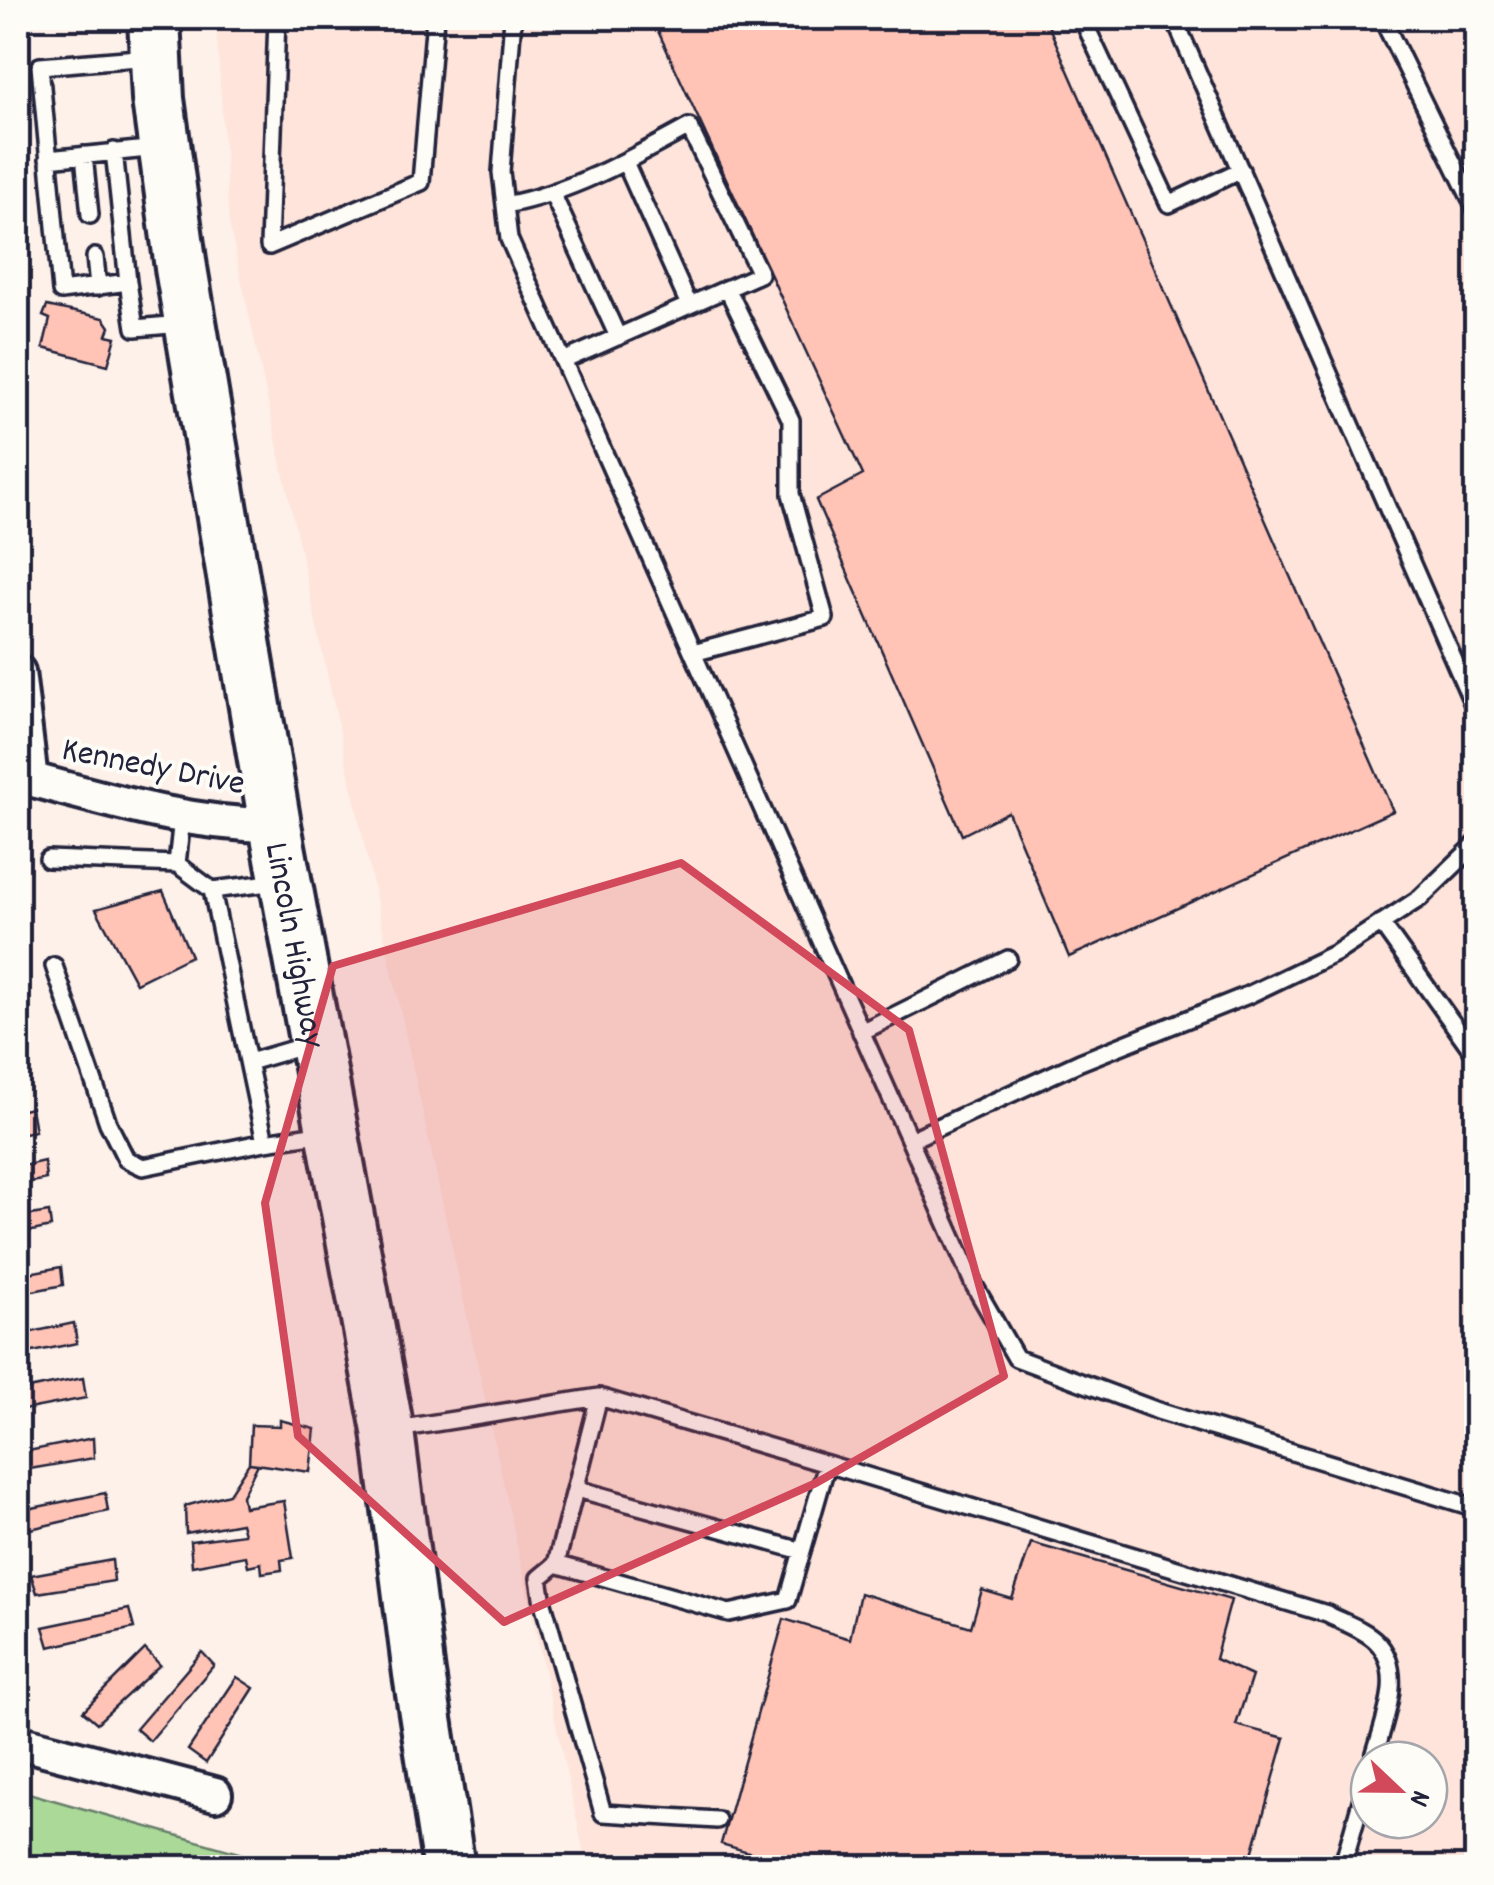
<svg xmlns="http://www.w3.org/2000/svg" width="1494" height="1885" font-family="Dekko,sans-serif">
<style>
.built{fill:#fee4da;fill-rule:evenodd}
.green{fill:#abd998;stroke:#667e6a;stroke-width:2.5}
.building{fill:#ffc4b6;stroke:#22223b;stroke-width:2.5}
.lines{fill:none;stroke-linecap:round;stroke-linejoin:round}
.lane-casing{stroke:#22223b;stroke-width:22}
.street-casing{stroke:#22223b;stroke-width:40}
.primary-casing{stroke:#22223b;stroke-width:58}
.lane{stroke:#fdfcf7;stroke-width:15}
.street{stroke:#fdfcf7;stroke-width:32}
.primary{stroke:#fdfcf7;stroke-width:50}
.marked{fill:#d1495b;fill-opacity:0.2;stroke:#d1495b;stroke-width:8;stroke-linejoin:round}
.labels{text-anchor:middle;stroke-width:8;stroke-linejoin:round;paint-order:stroke}
.street-label{font-size:35px;fill:#22223b;stroke:#fdfcf7}
</style>
<rect width="100%" height="100%" fill="#fdf1ea"/>
<filter id="ink" filterUnits="userSpaceOnUse"><feTurbulence type="fractalNoise" baseFrequency=".01" numOctaves="2"/><feDisplacementMap in="SourceGraphic" scale="20" xChannelSelector="R" yChannelSelector="G"/><feConvolveMatrix kernelMatrix="1 2 1 2 8 2 1 2 1" color-interpolation-filters="sRGB"/></filter>
<g filter="url(#ink)">
<path class="built" d="M 216,18 L 1476,18 L 1476,1867 L 587,1867 L 229,223 ZM 1369,1760 L 1429,1760 L 1429,1820 L 1369,1820 Z"/>
<path class="green" d="M 18,1790 L 288,1867 L 18,1867 Z"/>
<path class="building" d="M 652,18 L 1045,18 L 1393,811 L 1069,957 L 1008,812 L 962,835 L 816,500 L 863,475 Z
M 47,306 L 104,318 L 110,327 L 107,335 L 116,337 L 108,365 L 43,348 L 50,319 L 43,316 Z
M 163,891 L 191,956 L 136,983 L 96,909 Z
M 31,1108 L 35,1131 L 18,1134 L 18,1111 Z
M 44,1161 L 46,1179 L 18,1185 L 18,1167 Z
M 49,1212 L 51,1227 L 18,1234 L 18,1217 Z
M 61,1267 L 63,1285 L 18,1294 L 18,1275 Z
M 74,1323 L 77,1343 L 18,1355 L 18,1335 Z
M 83,1378 L 86,1398 L 18,1411 L 18,1391 Z
M 280,1420 L 315,1429 L 310,1472 L 249,1463 L 251,1425 L 280,1426 Z
M 93,1438 L 94,1458 L 18,1471 L 18,1453 Z
M 249,1463 L 258,1464 L 242,1496 L 244,1507 L 284,1501 L 293,1558 L 281,1560 L 282,1570 L 262,1573 L 261,1563 L 248,1566 L 246,1556 L 192,1566 L 190,1541 L 244,1534 L 241,1523 L 186,1533 L 185,1506 L 229,1494 Z
M 105,1493 L 108,1511 L 26,1530 L 18,1511 Z
M 1031,1543 L 1231,1600 L 1215,1659 L 1252,1676 L 1236,1725 L 1285,1738 L 1248,1868 L 803,1868 L 721,1844 L 784,1619 L 850,1639 L 860,1593 L 971,1627 L 982,1590 L 1012,1599 Z
M 112,1560 L 114,1581 L 37,1593 L 31,1575 Z
M 129,1609 L 134,1628 L 49,1647 L 43,1627 Z
M 145,1649 L 160,1665 L 97,1723 L 83,1711 Z
M 202,1652 L 214,1665 L 150,1741 L 136,1729 Z
M 237,1677 L 254,1688 L 206,1763 L 188,1750 Z"/>
<g class="lines">
<defs>
<path id="lane" d="M 277,18 L 269,246 L 421,182 L 435,18
M 513,18 L 501,172 L 509,239 L 974,1285 L 1016,1358 L 1158,1411 L 1476,1508
M 1082,18 L 1169,204 L 1241,170
M 1174,18 L 1476,711
M 1382,18 L 1476,210
M 150,57 L 40,66 L 61,291 L 128,282 L 135,328 L 182,324
M 114,151 L 128,282
M 84,155 L 90,215
M 48,159 L 158,148
M 625,162 L 689,305
M 552,193 L 618,337
M 505,205 C 570,193 631,159 689,127 L 760,274 L 563,361
M 95,257 L 98,287
M 693,653 L 825,618 L 791,494 L 791,420 L 727,288
M 48,859 L 177,864 L 212,890
M 177,864 L 182,818
M 1381,923 L 1476,1056
M 54,966 L 108,1123 L 126,1159 L 143,1167 L 265,1142 L 212,890 L 277,882
M 861,1032 L 1008,959
M 249,1062 L 307,1045
M 910,1140 L 1080,1062 L 1248,995 L 1336,953 L 1420,898 L 1476,844
M 265,1142 L 325,1133
M 397,1429 L 599,1397 L 827,1464 L 788,1600 L 729,1613 L 556,1564 L 599,1397
M 827,1464 L 1327,1614 C 1342,1622 1364,1629 1376,1641 C 1407,1672 1383,1723 1373,1760
M 577,1489 L 802,1551
M 556,1564 L 539,1578 L 543,1603 L 603,1813 L 717,1820
M 1342,1868 L 1369,1773"/>
<path id="street" d="M 18,672 L 31,780
M 18,776 C 103,798 186,825 275,825
M 18,1742 L 215,1794"/>
<g id="primary">
<path id="s1" d="M 154,18 L 158,99 L 181,268 L 275,825 L 388,1431 L 419,1674 L 449,1868"/>
</g>
</defs>
<use href="#lane" class="lane-casing"/>
<use href="#street" class="street-casing"/>
<use href="#primary" class="primary-casing"/>
<use href="#lane" class="lane"/>
<use href="#street" class="street"/>
<use href="#primary" class="primary"/>
</g>
</g>
<path class="marked" d="M 681,863 L 909,1030 L 1004,1376 L 816,1483 L 504,1622 L 298,1436 L 265,1203 L 333,966 Z"/>
<g class="labels">
<g class="street-label">
<text transform="translate(154 764) rotate(11)" y="12">Kennedy Drive</text>
<text dy="12" stroke="none"><textPath href="#s1" startOffset="938">Lincoln Highway</textPath></text>
</g>
</g>
<rect width="1494" height="1885" fill="none" stroke="#fdfcf7" stroke-width="60"/>
<rect x="30" y="30" width="1434" height="1825" fill="none" stroke="#22223b" stroke-width="4" filter="url(#ink)"/>
<g transform="translate(1399 1790) rotate(112)"><circle r="48" fill="#fdfcf7" stroke="#a5a5ac" stroke-width="2.5"/>
<path d="M0-8L18 38L0 25L-18 38Z" fill="#d1495b"/>
<text y="-15" font-size="28" font-weight="bold" text-anchor="middle" fill="#22223b">N</text>
</g>
</svg>
